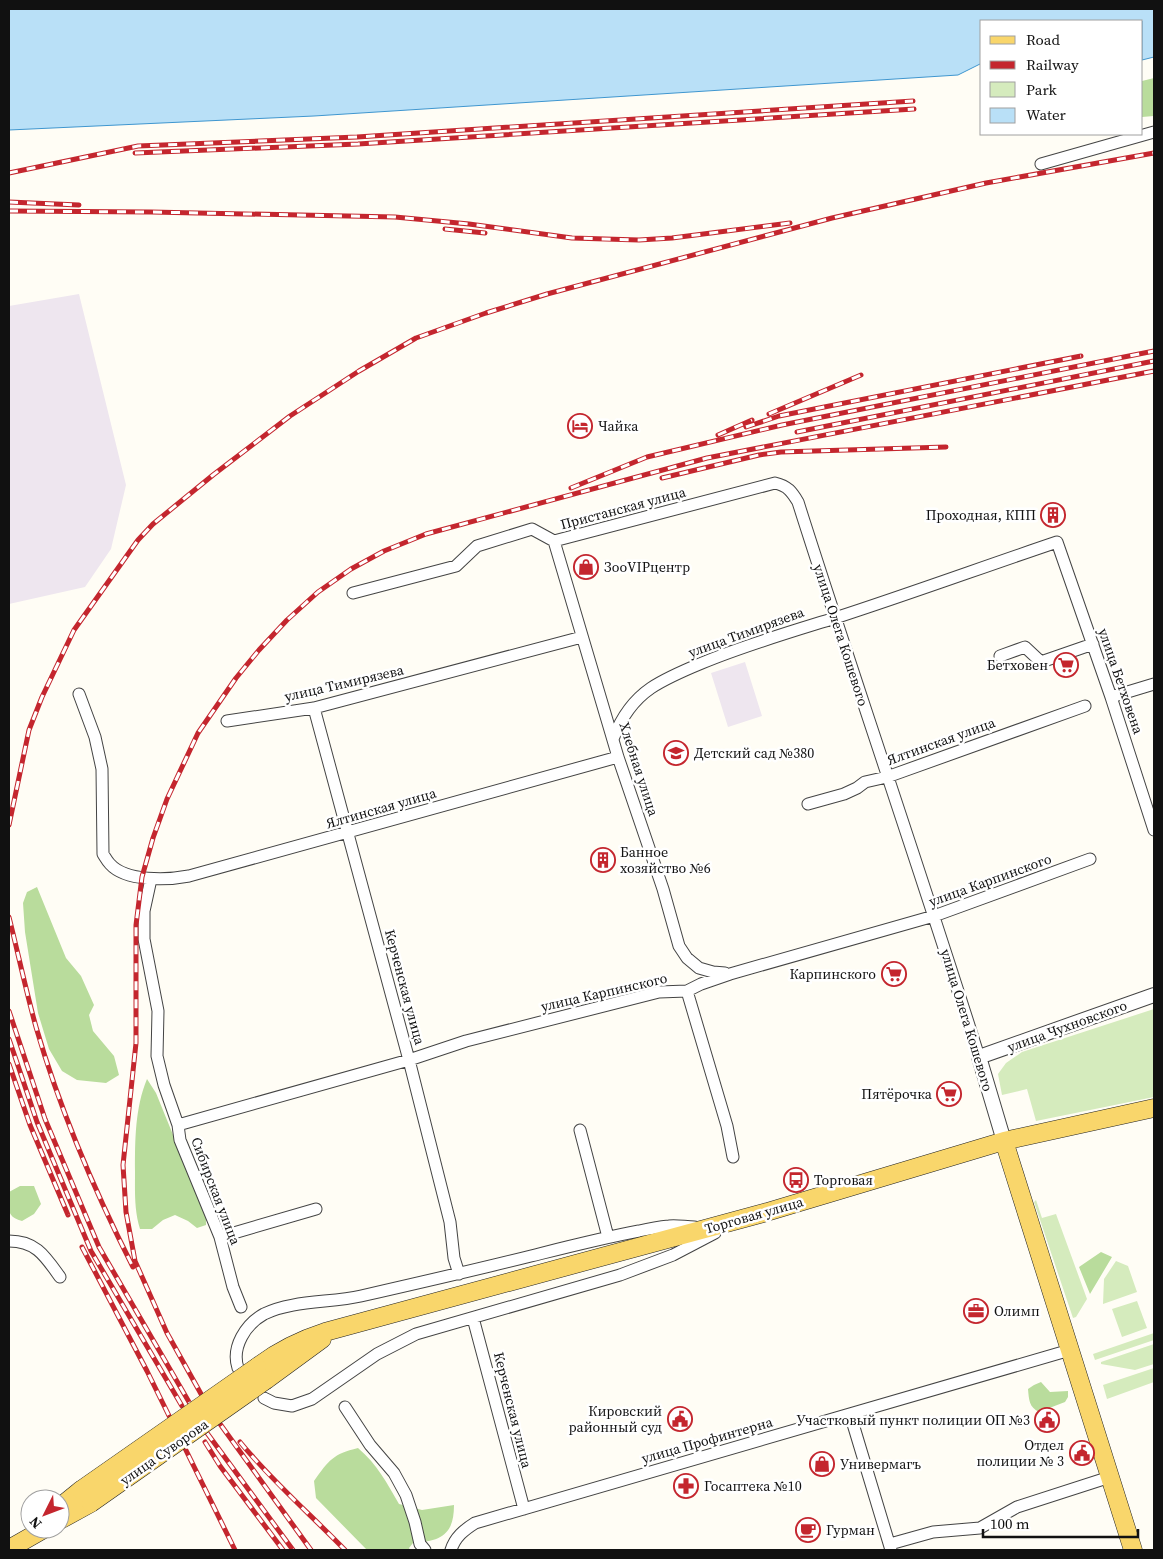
<svg xmlns="http://www.w3.org/2000/svg" width="1163" height="1559" font-family="'Source Serif 4',serif">
<style>
.industrial{fill:#eee6ef}
.green{fill:#d5ebbd}
.forest{fill:#b9dc9c}
.water{fill:#b9e0f7;stroke:#3f96cf}
.lines{fill:none;stroke-linecap:round;stroke-linejoin:round}
.minor-casing{stroke:#444;stroke-width:13}
.tertiary-casing{stroke:#444;stroke-width:16}
.primary-casing{stroke:#222;stroke-width:19}
.minor{stroke:#fff;stroke-width:11}
.tertiary{stroke:#fff;stroke-width:14}
.primary{stroke:#f9d66b;stroke-width:18}
.rail-casing{stroke:#c4262e;stroke-width:5}
.rail{stroke:#fff;stroke-width:3;stroke-dasharray:9;stroke-linecap:butt}
.primary-bridge-casing{stroke:#222;stroke-width:19;stroke-linecap:butt}
.primary-bridge{stroke:#f9d66b;stroke-width:18}
.labels{text-anchor:middle;stroke-width:5;stroke-linejoin:round;paint-order:stroke}
.poi-label{font-size:14px;fill:#111;stroke:#fff;text-anchor:start}
.street-label{font-size:14px;fill:#111;stroke:#fff}
</style>
<rect width="100%" height="100%" fill="#fffdf5"/>
<path class="industrial" d="M 79,294 L 126,485 L 111,549 L 85,587 L 9,604 L 9,306 Z
M 745,662 L 762,716 L 728,727 L 711,673 Z"/>
<path class="green" d="M 1154,1009 L 1154,1097 L 1036,1121 L 1027,1089 L 1002,1095 L 998,1074 L 1006,1063 L 1022,1052 Z
M 1036,1200 L 1042,1218 L 1056,1214 L 1087,1299 L 1076,1317 L 1073,1318 L 1034,1202 Z
M 1116,1261 L 1128,1266 L 1137,1292 L 1103,1304 L 1104,1279 Z
M 1137,1301 L 1147,1328 L 1122,1337 L 1112,1309 Z
M 1154,1333 L 1154,1340 L 1095,1360 L 1093,1354 Z
M 1154,1344 L 1154,1364 L 1135,1370 L 1101,1364 L 1101,1362 Z
M 1154,1368 L 1154,1382 L 1107,1399 L 1103,1385 Z"/>
<path class="forest" d="M 1154,78 L 1154,116 L 1142,117 L 1142,81 Z
M 37,887 L 66,958 L 81,976 L 94,1005 L 89,1015 L 93,1031 L 114,1056 L 119,1075 L 106,1083 L 77,1080 L 62,1071 L 49,1049 L 38,1013 L 25,932 L 23,903 L 27,892 Z
M 147,1079 L 156,1093 L 206,1216 L 206,1225 L 197,1228 L 188,1221 L 175,1215 L 163,1220 L 152,1229 L 140,1229 C 134,1210 135,1191 135,1171 C 135,1140 135,1108 147,1079 Z
M 20,1186 L 34,1186 L 41,1204 L 34,1214 L 22,1221 C 5,1217 9,1207 9,1192 Z
M 1101,1252 L 1112,1257 L 1090,1294 L 1079,1267 Z
M 1041,1382 L 1050,1392 L 1068,1391 L 1068,1397 L 1065,1402 L 1039,1412 C 1029,1407 1029,1400 1028,1389 L 1034,1385 Z
M 358,1448 C 377,1464 387,1483 399,1504 L 422,1510 L 454,1505 C 454,1535 441,1541 413,1543 L 409,1548 L 410,1550 L 367,1550 L 316,1498 L 314,1481 C 329,1460 333,1454 358,1448 Z"/>
<path class="water" d="M 9,9 L 1154,9 L 1154,57 L 1142,60 L 1142,21 L 982,21 L 982,63 L 958,75 L 314,116 L 9,130 Z"/>
<g class="lines">
<defs>
<path id="minor" d="M 1041,164 L 1154,132
M 554,541 L 618,757 L 663,889 L 679,946 L 687,958 L 699,968 L 713,972 L 725,973
M 353,593 L 456,566 L 477,546 L 532,529 L 554,541 L 775,483 C 788,486 792,492 798,502 C 857,688 921,872 979,1057
M 1000,656 L 1025,647 L 1041,662 L 1093,644
M 79,694 L 95,737 L 102,769 L 103,854 C 105,857 107,861 110,864 C 126,882 168,880 189,876 L 618,757
M 1111,697 L 1154,684
M 314,708 L 409,1060 L 450,1222 L 454,1258 L 459,1274
M 227,721 L 314,708 L 582,637
M 613,739 C 621,718 632,701 651,688 C 666,678 685,670 702,663 C 745,645 790,632 835,618 C 909,594 983,567 1057,542 L 1111,697 L 1154,830
M 808,804 L 844,794 L 857,788 L 865,782 L 887,777 L 1085,706
M 151,879 L 144,911 L 144,939 L 158,1011 L 157,1056 L 164,1085 L 178,1125 L 180,1140 L 220,1237 L 233,1287 L 241,1307
M 687,991 L 727,1126 L 733,1157
M 178,1125 L 409,1060 L 466,1041 L 659,992 L 687,991 L 701,984 L 730,974 L 934,916 L 1090,859
M 580,1130 L 608,1237
M 220,1237 L 316,1209
M 9,1241 C 36,1241 45,1256 60,1277
M 473,1318 L 524,1509
M 238,1368 C 231,1347 246,1324 264,1314 C 292,1300 331,1303 361,1296 C 418,1283 475,1270 531,1256 C 567,1247 602,1238 639,1231 C 648,1229 659,1227 669,1226 C 677,1225 686,1227 695,1227
M 264,1398 L 274,1403 L 292,1406 L 312,1399 L 377,1354 L 416,1334 L 620,1275 L 673,1255 L 715,1233
M 345,1407 L 370,1445 L 394,1473 L 406,1495 L 415,1522 L 420,1544 L 425,1550
M 850,1414 L 891,1550
M 890,1544 L 933,1532 L 980,1528 L 1017,1507 L 1110,1477
M 451,1550 C 455,1537 464,1530 475,1523 L 1070,1350"/>
<path id="tertiary" d="M 1004,1141 L 979,1057 L 1154,995"/>
<path id="primary" d="M 1004,1141 L 1133,1550
M 257,1367 C 278,1351 300,1340 325,1332 L 767,1212 L 1004,1141 L 1154,1108
M 266,1380 L 322,1339
M 60,1507 L 81,1490
M 60,1520 L 91,1503
M 9,1549 L 44,1529"/>
</defs>
<use href="#minor" class="minor-casing"/>
<use href="#tertiary" class="tertiary-casing"/>
<use href="#primary" class="primary-casing"/>
<use href="#minor" class="minor"/>
<use href="#tertiary" class="tertiary"/>
<use href="#primary" class="primary"/>
<defs>
<path id="rail" d="M 135,153 L 358,144 L 914,109
M 9,173 L 138,146 L 357,137 L 913,101
M 9,202 L 79,205
M 9,211 L 151,212 L 395,217 L 469,224 L 572,238 L 639,240 L 672,238 L 790,223
M 445,229 L 485,233
M 769,414 L 861,375
M 746,427 L 779,416 L 1081,356
M 797,432 L 1154,361
M 718,435 L 752,420
M 662,478 L 759,455 L 781,452 L 946,447
M 571,488 L 647,457 L 782,425 L 1154,351
M 9,825 L 29,730 L 42,697 L 74,630 L 138,540 L 153,524 L 213,475 L 290,416 L 359,371 L 416,338 L 486,313 L 547,294 L 832,218 L 986,183 L 1154,153
M 9,917 C 18,953 26,991 36,1027 C 60,1110 94,1190 133,1267
M 9,1011 L 45,1119 L 99,1247 L 207,1433 L 293,1550
M 9,1039 L 37,1122 L 91,1251 L 182,1406
M 9,1064 L 30,1125 L 68,1215
M 82,1247 L 147,1371 L 235,1550
M 205,1442 L 220,1466 L 283,1550
M 240,1442 C 272,1481 310,1514 345,1550
M 311,1550 L 210,1410 L 167,1333 L 135,1261 L 126,1212 L 123,1165 L 136,1043 L 136,925 L 142,877 L 153,838 L 167,799 L 198,733 L 236,678 L 259,650 L 287,620 L 318,592 L 351,569 L 384,551 L 426,534 L 707,458 L 1154,371"/>
</defs>
<use href="#rail" class="rail-casing"/>
<use href="#rail" class="rail"/>
<defs>
<path id="primary-bridge" d="M 81,1490 L 257,1367
M 91,1503 L 266,1380"/>
</defs>
<use href="#primary-bridge" class="primary-bridge-casing"/>
<use href="#primary-bridge" class="primary-bridge"/>
</g>
<defs>
<symbol id="hotel-ring" viewBox="-11 -11 22 22"><circle r="9.5" fill="#fff" stroke="#c4262e" stroke-width="1.5"/><path d="M-6-4.5h1.5V1H6V5H4.5V3h-9V5H-6ZM-4 0a1.8 1.8 0 1 1 3.6 0ZM.5 0V-2.5h3Q6-2.5 6 0Z" fill="#c4262e"/></symbol>
<symbol id="building-ring" viewBox="-11 -11 22 22"><circle r="9.5" fill="#fff" stroke="#c4262e" stroke-width="1.5"/><path d="M-4-6H4V6H1V3H-1V6H-4ZM-2.5-4.3h1.7v1.8h-1.7ZM.8-4.3h1.7v1.8H.8ZM-2.5-1h1.7V.8h-1.7ZM.8-1h1.7V.8H.8Z" fill="#c4262e"/></symbol>
<symbol id="shop-ring" viewBox="-11 -11 22 22"><circle r="9.5" fill="#fff" stroke="#c4262e" stroke-width="1.5"/><path d="M-5-2.5h2.3a2.7 3.5 0 0 1 5.4 0H5L5.5 6h-11ZM-1.5-2.5h3a1.5 2.3 0 0 0-3 0Z" fill="#c4262e"/></symbol>
<symbol id="supermarket-ring" viewBox="-11 -11 22 22"><circle r="9.5" fill="#fff" stroke="#c4262e" stroke-width="1.5"/><path d="M-6-5.5h2.5l.6 2H6L4.5 2H-2.5L-4.4-4H-6ZM-1.5 3.2a1.3 1.3 0 1 0 .1 0ZM3 3.2a1.3 1.3 0 1 0 .1 0Z" fill="#c4262e"/></symbol>
<symbol id="school-ring" viewBox="-11 -11 22 22"><circle r="9.5" fill="#fff" stroke="#c4262e" stroke-width="1.5"/><path d="M0-5L7-2L0 1L-7-2ZM-4 1L0 2.5L4 1V4Q0 6-4 4Z" fill="#c4262e"/></symbol>
<symbol id="bus-ring" viewBox="-11 -11 22 22"><circle r="9.5" fill="#fff" stroke="#c4262e" stroke-width="1.5"/><path d="M-5-6H5V4H4V6H2V4H-2V6H-4V4H-5ZM-3.5-4V0h7V-4ZM-3.5 1.2v1.5H-2V1.2ZM2 1.2v1.5H3.5V1.2Z" fill="#c4262e"/></symbol>
<symbol id="office-ring" viewBox="-11 -11 22 22"><circle r="9.5" fill="#fff" stroke="#c4262e" stroke-width="1.5"/><path d="M-6-3h4V-5.5h4V-3h4V5H-6ZM-1-4.5V-3h2v-1.5ZM-6 0V1H6V0Z" fill="#c4262e"/></symbol>
<symbol id="civic-ring" viewBox="-11 -11 22 22"><circle r="9.5" fill="#fff" stroke="#c4262e" stroke-width="1.5"/><path d="M-.6-6.5H3V-4.5H.6V-3L4-1V1h2V6H-6V1h2V-1L-.6-3ZM-1.2 2.5V6h2.4V2.5Z" fill="#c4262e"/></symbol>
<symbol id="pharmacy-ring" viewBox="-11 -11 22 22"><circle r="9.5" fill="#fff" stroke="#c4262e" stroke-width="1.5"/><path d="M-2-6h4v4h4v4h-4v4h-4v-4h-4v-4h4Z" fill="#c4262e"/></symbol>
<symbol id="cafe-ring" viewBox="-11 -11 22 22"><circle r="9.5" fill="#fff" stroke="#c4262e" stroke-width="1.5"/><path d="M-5.5-4.5H6V0H3Q3 3.5 0 3.5H-2.5Q-5.5 3.5-5.5 0ZM3-3.2v2h1.7v-2ZM-6 4.5H4V6H-6Z" fill="#c4262e"/></symbol>
</defs>
<g fill-rule="evenodd">
<use href="#hotel-ring" x="566" y="412" width="28" height="28"/>
<use href="#building-ring" x="1039" y="501" width="28" height="28"/>
<use href="#shop-ring" x="572" y="553" width="28" height="28"/>
<use href="#supermarket-ring" x="1052" y="651" width="28" height="28"/>
<use href="#school-ring" x="662" y="739" width="28" height="28"/>
<use href="#building-ring" x="589" y="846" width="28" height="28"/>
<use href="#supermarket-ring" x="880" y="960" width="28" height="28"/>
<use href="#supermarket-ring" x="935" y="1080" width="28" height="28"/>
<use href="#bus-ring" x="782" y="1166" width="28" height="28"/>
<use href="#office-ring" x="962" y="1297" width="28" height="28"/>
<use href="#civic-ring" x="666" y="1405" width="28" height="28"/>
<use href="#civic-ring" x="1033" y="1406" width="28" height="28"/>
<use href="#civic-ring" x="1068" y="1439" width="28" height="28"/>
<use href="#shop-ring" x="808" y="1450" width="28" height="28"/>
<use href="#pharmacy-ring" x="672" y="1472" width="28" height="28"/>
<use href="#cafe-ring" x="794" y="1516" width="28" height="28"/>
</g>
<g class="labels">
<g class="poi-label">
<text x="598" y="431">Чайка</text>
<text x="1036" y="520" text-anchor="end">Проходная, КПП</text>
<text x="604" y="572">ЗооVIPцентр</text>
<text x="1048" y="670" text-anchor="end">Бетховен</text>
<text x="694" y="758">Детский сад №380</text>
<text x="620" y="857">Банное<tspan x="620" dy="16">хозяйство №6</tspan></text>
<text x="876" y="979" text-anchor="end">Карпинского</text>
<text x="932" y="1099" text-anchor="end">Пятёрочка</text>
<text x="814" y="1185">Торговая</text>
<text x="994" y="1316">Олимп</text>
<text x="662" y="1416" text-anchor="end">Кировский<tspan x="662" dy="16">районный суд</tspan></text>
<text x="1030" y="1425" text-anchor="end">Участковый пункт полиции ОП №3</text>
<text x="1064" y="1450" text-anchor="end">Отдел<tspan x="1064" dy="16">полиции № 3</tspan></text>
<text x="840" y="1469">Универмагъ</text>
<text x="704" y="1491">Госаптека №10</text>
<text x="826" y="1535">Гурман</text>
</g>
<g class="street-label">
<text transform="translate(623 508) rotate(-15)" y="5">Пристанская улица</text>
<text transform="translate(746 632) rotate(-20)" y="5">улица Тимирязева</text>
<text transform="translate(841 635) rotate(72)" y="5">улица Олега Кошевого</text>
<text transform="translate(1121 681) rotate(71)" y="5">улица Бетховена</text>
<text transform="translate(344 683) rotate(-13)" y="5">улица Тимирязева</text>
<text transform="translate(941 741) rotate(-20)" y="5">Ялтинская улица</text>
<text transform="translate(639 769) rotate(72)" y="5">Хлебная улица</text>
<text transform="translate(381 808) rotate(-16)" y="5">Ялтинская улица</text>
<text transform="translate(990 880) rotate(-20)" y="5">улица Карпинского</text>
<text transform="translate(405 987) rotate(75)" y="5">Керченская улица</text>
<text transform="translate(604 992) rotate(-13)" y="5">улица Карпинского</text>
<text transform="translate(967 1020) rotate(73)" y="5">улица Олега Кошевого</text>
<text transform="translate(1067 1026) rotate(-20)" y="5">улица Чухновского</text>
<text transform="translate(216 1191) rotate(69)" y="5">Сибирская улица</text>
<text transform="translate(754 1215) rotate(-16)" y="5">Торговая улица</text>
<text transform="translate(513 1410) rotate(76)" y="5">Керченская улица</text>
<text transform="translate(707 1440) rotate(-16)" y="5">улица Профинтерна</text>
<text transform="translate(164 1452) rotate(-35)" y="5">улица Суворова</text>
</g>
</g>
<rect width="1163" height="1559" fill="none" stroke="#111111" stroke-width="20"/>
<rect x="980" y="20" width="162" height="115" fill="#ffffff" stroke="#a0a0a0"/>
<rect x="990" y="36" width="25" height="8" fill="#f9d66b" stroke="#a0a0a0"/>
<text x="1026" y="45" font-size="15" fill="#111111">Road</text>
<rect x="990" y="61" width="25" height="8" fill="#c4262e" stroke="#a0a0a0"/>
<text x="1026" y="70" font-size="15" fill="#111111">Railway</text>
<rect x="990" y="82" width="25" height="15" fill="#d5ebbd" stroke="#a0a0a0"/>
<text x="1026" y="95" font-size="15" fill="#111111">Park</text>
<rect x="990" y="108" width="25" height="15" fill="#b9e0f7" stroke="#a0a0a0"/>
<text x="1026" y="120" font-size="15" fill="#111111">Water</text>
<g transform="translate(45 1514) rotate(228)"><circle r="24" fill="#ffffff" stroke="#a0a0a0"/>
<path d="M0-4L9 19L0 12L-9 19Z" fill="#c4262e"/>
<text y="-8" font-size="14" font-weight="bold" text-anchor="middle" fill="#111111">N</text>
</g>
<path d="M983 1529v8h155v-8" fill="none" stroke="#111111" stroke-width="2.5"/>
<text x="990" y="1529" font-size="15" fill="#111111" stroke="#ffffff" stroke-width="4" paint-order="stroke">100 m</text>
</svg>
